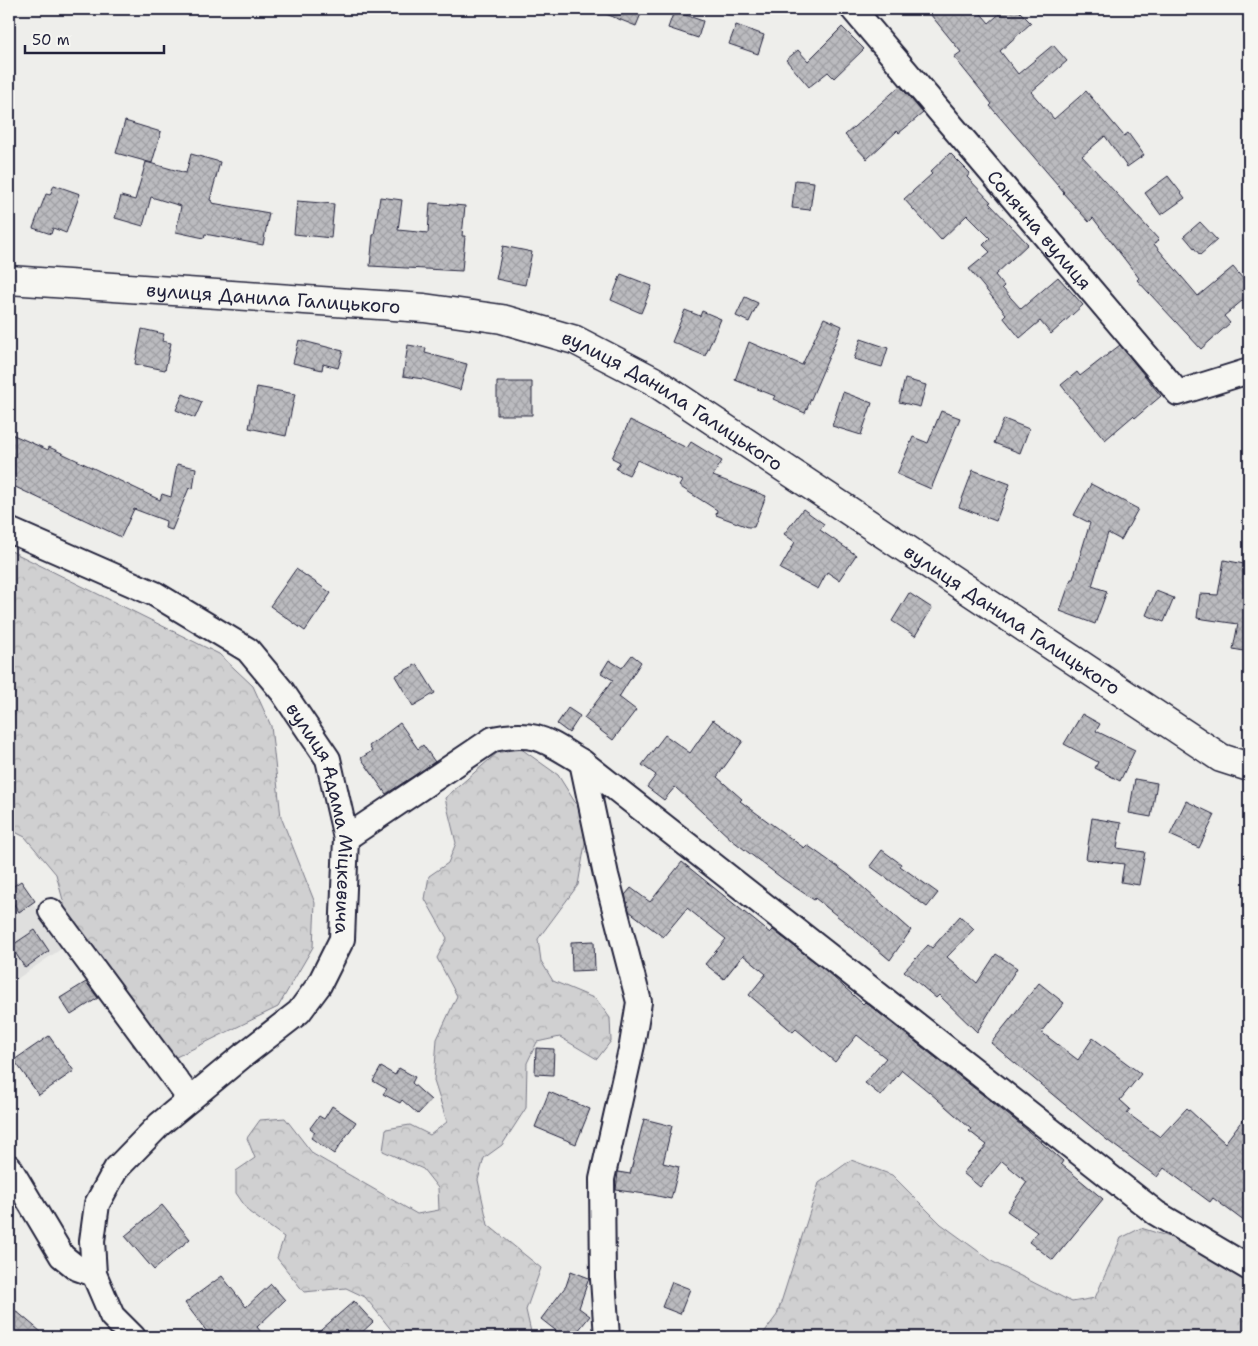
<svg xmlns="http://www.w3.org/2000/svg" width="1258" height="1346" font-family="'Shantell Sans',sans-serif">
<style>
.built{fill:#dfdfde}
.forest{fill:url(#forest-crowns);stroke:#797986}
.building{fill:url(#building-cross-hatch);stroke:#22223b}
.lines{fill:none;stroke-linecap:round;stroke-linejoin:round}
.minor-casing{stroke:#22223b;stroke-width:28}
.major-casing{stroke:#22223b;stroke-width:31}
.minor{stroke:#f6f6f2;stroke-width:24}
.major{stroke:#f6f6f2;stroke-width:28}
.labels{text-anchor:middle;stroke-width:5;stroke-linejoin:round;paint-order:stroke}
.street-label{font-size:19px;fill:#22223b;stroke:#f6f6f2}
</style>
<defs>
<pattern id="forest-crowns" width="20" height="18" patternUnits="userSpaceOnUse" patternTransform="scale(1.25)"><rect width="20" height="18" fill="#d0d0d1"/><path d="M2 6a3 3 0 1 1 6 0M12 15a3 3 0 1 1 6 0" fill="none" stroke="#b2b2b4"/></pattern>
<pattern id="building-cross-hatch" width="8" height="8" patternUnits="userSpaceOnUse" patternTransform="scale(1.25)"><rect width="8" height="8" fill="#bbbbbf"/><path d="M0 0l8 8M0 8l8-8" fill="none" stroke="#a0a0a5"/></pattern>
</defs>
<rect width="100%" height="100%" fill="#eeeeeb"/>
<filter id="ink" filterUnits="userSpaceOnUse"><feTurbulence type="fractalNoise" baseFrequency=".02" numOctaves="2"/><feDisplacementMap in="SourceGraphic" scale="10" xChannelSelector="R" yChannelSelector="G"/><feConvolveMatrix kernelMatrix="1 2 1 2 8 2 1 2 1" color-interpolation-filters="sRGB"/></filter>
<g filter="url(#ink)">
<path class="built" d="M 9,871 L 64,947 L 11,983 L 9,979 Z"/>
<path class="forest" d="M 9,550 L 219,654 L 253,686 L 271,726 L 281,817 L 315,903 L 313,947 L 278,1007 L 174,1058 L 152,1059 L 133,1046 L 119,981 L 72,934 L 56,874 L 25,837 L 9,829 L 9,747 L 11,744 L 9,739 Z
M 520,748 L 558,775 L 583,815 L 586,838 L 578,885 L 538,939 L 541,961 L 553,981 L 596,999 L 610,1018 L 611,1041 L 597,1059 L 560,1037 L 537,1042 L 527,1063 L 526,1108 L 502,1145 L 484,1158 L 478,1180 L 488,1225 L 541,1268 L 526,1310 L 531,1332 L 543,1337 L 397,1337 L 365,1297 L 346,1288 L 304,1292 L 277,1258 L 284,1237 L 249,1212 L 236,1193 L 236,1171 L 255,1158 L 247,1138 L 260,1120 L 285,1118 L 313,1154 L 417,1214 L 439,1210 L 438,1188 L 423,1169 L 383,1151 L 386,1129 L 410,1125 L 430,1135 L 447,1122 L 434,1081 L 437,1039 L 457,996 L 437,958 L 447,938 L 425,899 L 429,876 L 448,863 L 456,843 L 445,798 L 497,753 Z
M 851,1160 L 892,1175 L 941,1224 L 993,1262 L 1072,1302 L 1095,1298 L 1121,1238 L 1141,1228 L 1186,1242 L 1249,1283 L 1249,1337 L 763,1337 L 763,1334 L 777,1315 L 819,1183 Z"/>
<path class="building" d="M 596,9 L 643,9 L 636,26 L 596,10 Z
M 926,9 L 977,9 L 989,23 L 1005,9 L 1017,9 L 1031,23 L 1000,51 L 1018,74 L 1053,45 L 1067,61 L 1031,92 L 1054,119 L 1086,91 L 1124,136 L 1128,133 L 1144,155 L 1127,167 L 1105,136 L 1082,156 L 1159,240 L 1154,244 L 1198,296 L 1233,267 L 1249,286 L 1249,295 L 1224,316 L 1230,323 L 1201,349 L 1137,280 L 1139,278 L 1093,218 L 1089,222 L 1063,193 L 1064,192 L 990,106 L 992,104 L 954,57 L 961,52 Z
M 674,11 L 703,21 L 698,38 L 668,28 Z
M 736,25 L 764,35 L 758,54 L 729,44 Z
M 842,27 L 864,49 L 834,78 L 828,72 L 809,87 L 786,60 L 798,50 L 808,61 Z
M 900,86 L 923,113 L 899,133 L 897,131 L 867,159 L 845,135 Z
M 125,121 L 161,132 L 152,163 L 116,153 Z
M 950,153 L 970,173 L 967,177 L 991,202 L 989,203 L 1028,244 L 995,275 L 1004,286 L 1002,288 L 1021,309 L 1058,277 L 1083,305 L 1051,334 L 1040,321 L 1020,338 L 1003,317 L 1006,314 L 969,269 L 990,252 L 983,245 L 990,238 L 967,215 L 941,240 L 904,199 L 932,174 L 930,172 Z
M 191,154 L 220,162 L 210,200 L 212,201 L 212,203 L 269,213 L 263,245 L 205,234 L 204,238 L 176,232 L 181,206 L 151,197 L 143,226 L 115,218 L 121,196 L 135,200 L 146,162 L 186,173 Z
M 1168,176 L 1185,198 L 1161,215 L 1145,193 Z
M 795,180 L 814,182 L 810,210 L 792,208 Z
M 54,185 L 80,194 L 66,233 L 53,228 L 51,234 L 33,228 L 46,194 L 50,195 Z
M 380,197 L 402,200 L 398,230 L 428,233 L 430,203 L 465,206 L 462,236 L 465,236 L 462,271 L 370,266 L 373,235 L 374,235 Z
M 297,201 L 334,204 L 331,238 L 294,234 Z
M 1200,222 L 1217,240 L 1200,255 L 1184,236 Z
M 503,246 L 532,252 L 525,285 L 496,279 Z
M 621,274 L 652,286 L 641,313 L 611,300 Z
M 745,297 L 758,303 L 749,322 L 736,316 Z
M 685,310 L 700,316 L 702,311 L 721,319 L 705,356 L 672,342 Z
M 824,318 L 842,326 L 805,413 L 773,399 L 775,396 L 735,380 L 749,342 L 802,365 Z
M 142,329 L 164,334 L 162,341 L 171,343 L 165,370 L 135,364 Z
M 861,339 L 888,348 L 882,367 L 854,359 Z
M 299,340 L 343,351 L 338,368 L 323,364 L 322,370 L 293,363 Z
M 408,345 L 426,348 L 425,353 L 467,364 L 460,390 L 423,379 L 403,376 Z
M 1120,345 L 1161,396 L 1135,418 L 1133,416 L 1105,440 L 1061,385 L 1077,372 L 1080,376 Z
M 905,379 L 926,385 L 920,407 L 899,402 Z
M 497,382 L 532,382 L 532,415 L 497,415 Z
M 257,387 L 295,394 L 286,436 L 249,428 Z
M 843,392 L 872,403 L 861,435 L 832,426 Z
M 183,394 L 202,402 L 195,418 L 176,410 Z
M 941,411 L 960,418 L 931,489 L 897,474 L 913,437 L 928,443 Z
M 1004,419 L 1029,429 L 1020,453 L 994,443 Z
M 630,420 L 687,448 L 691,442 L 722,461 L 713,476 L 766,496 L 754,527 L 748,527 L 716,515 L 717,510 L 679,486 L 682,481 L 637,460 L 629,475 L 616,469 L 620,462 L 612,458 Z
M 9,433 L 48,450 L 49,447 L 160,500 L 162,494 L 171,497 L 177,464 L 196,468 L 193,489 L 189,488 L 172,530 L 165,528 L 166,521 L 134,509 L 121,537 L 9,484 Z
M 973,470 L 1010,484 L 996,521 L 959,507 Z
M 1091,484 L 1138,509 L 1121,540 L 1108,533 L 1092,586 L 1107,591 L 1095,624 L 1060,611 L 1071,579 L 1073,579 L 1090,523 L 1074,515 Z
M 803,509 L 824,524 L 820,530 L 856,555 L 839,580 L 827,572 L 818,589 L 780,569 L 795,542 L 784,534 Z
M 1224,560 L 1249,565 L 1249,652 L 1233,649 L 1238,624 L 1197,618 L 1200,594 L 1218,595 Z
M 296,569 L 331,593 L 305,631 L 270,606 Z
M 1156,591 L 1174,598 L 1164,622 L 1146,615 Z
M 909,593 L 932,608 L 915,636 L 892,621 Z
M 632,655 L 641,662 L 619,697 L 636,710 L 613,740 L 584,718 L 613,680 L 601,673 L 609,660 L 622,668 Z
M 417,664 L 435,693 L 413,706 L 395,676 Z
M 568,708 L 580,716 L 569,733 L 557,724 Z
M 1082,714 L 1100,724 L 1096,731 L 1135,750 L 1120,781 L 1095,768 L 1098,762 L 1064,744 Z
M 713,720 L 743,741 L 717,777 L 742,799 L 740,801 L 804,848 L 807,845 L 849,875 L 911,930 L 890,960 L 852,928 L 815,898 L 814,900 L 783,879 L 732,840 L 675,787 L 664,800 L 647,787 L 656,775 L 642,765 L 665,735 L 690,753 Z
M 400,723 L 418,749 L 423,745 L 435,762 L 386,794 L 361,758 L 372,751 L 369,746 Z
M 1135,779 L 1157,783 L 1151,817 L 1129,813 Z
M 1186,801 L 1215,815 L 1199,848 L 1170,835 Z
M 1092,818 L 1121,823 L 1117,848 L 1145,852 L 1139,885 L 1121,882 L 1124,864 L 1086,859 Z
M 882,850 L 901,864 L 900,866 L 938,893 L 927,907 L 870,866 Z
M 682,862 L 770,933 L 773,930 L 824,969 L 863,1004 L 865,1002 L 1021,1125 L 1063,1161 L 1061,1164 L 1103,1199 L 1053,1260 L 1029,1242 L 1037,1232 L 1007,1211 L 1027,1182 L 1002,1161 L 980,1187 L 963,1173 L 987,1145 L 969,1131 L 971,1129 L 929,1092 L 902,1070 L 881,1096 L 865,1083 L 886,1058 L 857,1035 L 835,1062 L 796,1029 L 793,1032 L 749,995 L 766,974 L 743,955 L 724,979 L 705,964 L 726,939 L 687,908 L 663,937 L 629,911 L 625,895 L 631,888 L 650,902 Z
M 21,881 L 35,901 L 19,912 L 9,897 L 9,889 Z
M 960,916 L 974,929 L 947,957 L 977,983 L 996,954 L 1017,968 L 977,1032 L 939,995 L 936,998 L 904,971 L 928,945 L 932,948 Z
M 35,930 L 49,951 L 25,968 L 11,946 Z
M 594,941 L 595,970 L 572,971 L 571,942 Z
M 86,982 L 98,998 L 71,1015 L 60,998 Z
M 1039,983 L 1064,1003 L 1041,1032 L 1078,1060 L 1093,1038 L 1141,1074 L 1120,1100 L 1130,1109 L 1127,1113 L 1160,1137 L 1187,1108 L 1225,1143 L 1249,1111 L 1249,1225 L 1213,1198 L 1210,1202 L 1164,1168 L 1157,1177 L 1107,1140 L 991,1043 Z
M 49,1036 L 74,1071 L 39,1095 L 14,1060 Z
M 536,1048 L 554,1049 L 553,1075 L 535,1074 Z
M 381,1067 L 395,1075 L 399,1068 L 415,1077 L 412,1083 L 431,1100 L 418,1114 L 402,1100 L 400,1103 L 383,1094 L 387,1089 L 373,1081 Z
M 549,1092 L 590,1109 L 576,1144 L 535,1127 Z
M 332,1106 L 356,1122 L 334,1154 L 311,1138 L 315,1132 L 310,1128 L 319,1116 L 324,1119 Z
M 644,1119 L 672,1126 L 663,1163 L 679,1167 L 671,1199 L 653,1195 L 616,1190 L 618,1172 L 630,1174 Z
M 162,1205 L 190,1239 L 154,1270 L 125,1236 Z
M 571,1271 L 589,1278 L 579,1308 L 590,1316 L 573,1337 L 564,1337 L 541,1319 L 566,1286 Z
M 222,1276 L 246,1307 L 271,1284 L 285,1300 L 257,1327 L 265,1337 L 211,1337 L 185,1303 Z
M 672,1282 L 690,1289 L 680,1314 L 662,1307 Z
M 354,1301 L 373,1322 L 357,1337 L 313,1337 Z
M 9,1305 L 47,1337 L 9,1337 Z"/>
<g class="lines">
<defs>
<g id="minor">
<path id="s1" d="M 853,9 L 1178,393 L 1249,371"/>
<path id="s2" d="M 9,530 L 155,594 L 248,650 L 282,691 L 328,759 L 346,838 L 342,939 L 319,985 L 299,1012 L 241,1057 L 160,1124 L 116,1169 L 97,1204 L 92,1241 L 94,1274 L 112,1316 L 133,1337"/>
<path d="M 582,762 L 606,875 L 639,1002 L 632,1045 L 602,1179 L 603,1279 L 607,1337"/>
<path d="M 346,838 L 493,739 C 537,730 546,741 582,762 L 1156,1213 L 1249,1268"/>
<path d="M 51,911 L 190,1099"/>
<path d="M 9,1167 L 62,1256 L 77,1268 L 94,1274"/>
</g>
<g id="major">
<path id="s3" d="M 9,280 L 424,308 L 502,319 L 575,340 L 652,380 L 1221,758 L 1249,767"/>
</g>
</defs>
<use href="#minor" class="minor-casing"/>
<use href="#major" class="major-casing"/>
<use href="#minor" class="minor"/>
<use href="#major" class="major"/>
</g>
</g>
<g class="labels">
<g class="street-label">
<text dy="7" stroke="none"><textPath href="#s1" startOffset="289">Сонячна вулиця</textPath></text>
<text dy="7" stroke="none"><textPath href="#s3" startOffset="265">вулиця Данила Галицького</textPath></text>
<text dy="7" stroke="none"><textPath href="#s3" startOffset="685">вулиця Данила Галицького</textPath></text>
<text dy="7" stroke="none"><textPath href="#s3" startOffset="1090">вулиця Данила Галицького</textPath></text>
<text dy="7" stroke="none"><textPath href="#s2" startOffset="459">вулиця Адама Міцкевича</textPath></text>
</g>
</g>
<rect width="1258" height="1346" fill="none" stroke="#f6f6f2" stroke-width="30"/>
<rect x="15" y="15" width="1228" height="1316" fill="none" stroke="#22223b" stroke-width="2" filter="url(#ink)"/>
<path d="M25 45v8h139v-8" fill="none" stroke="#22223b" stroke-width="2.5"/>
<text x="32" y="45" font-size="15" fill="#22223b" stroke="#f6f6f2" stroke-width="4" paint-order="stroke">50 m</text>
</svg>
